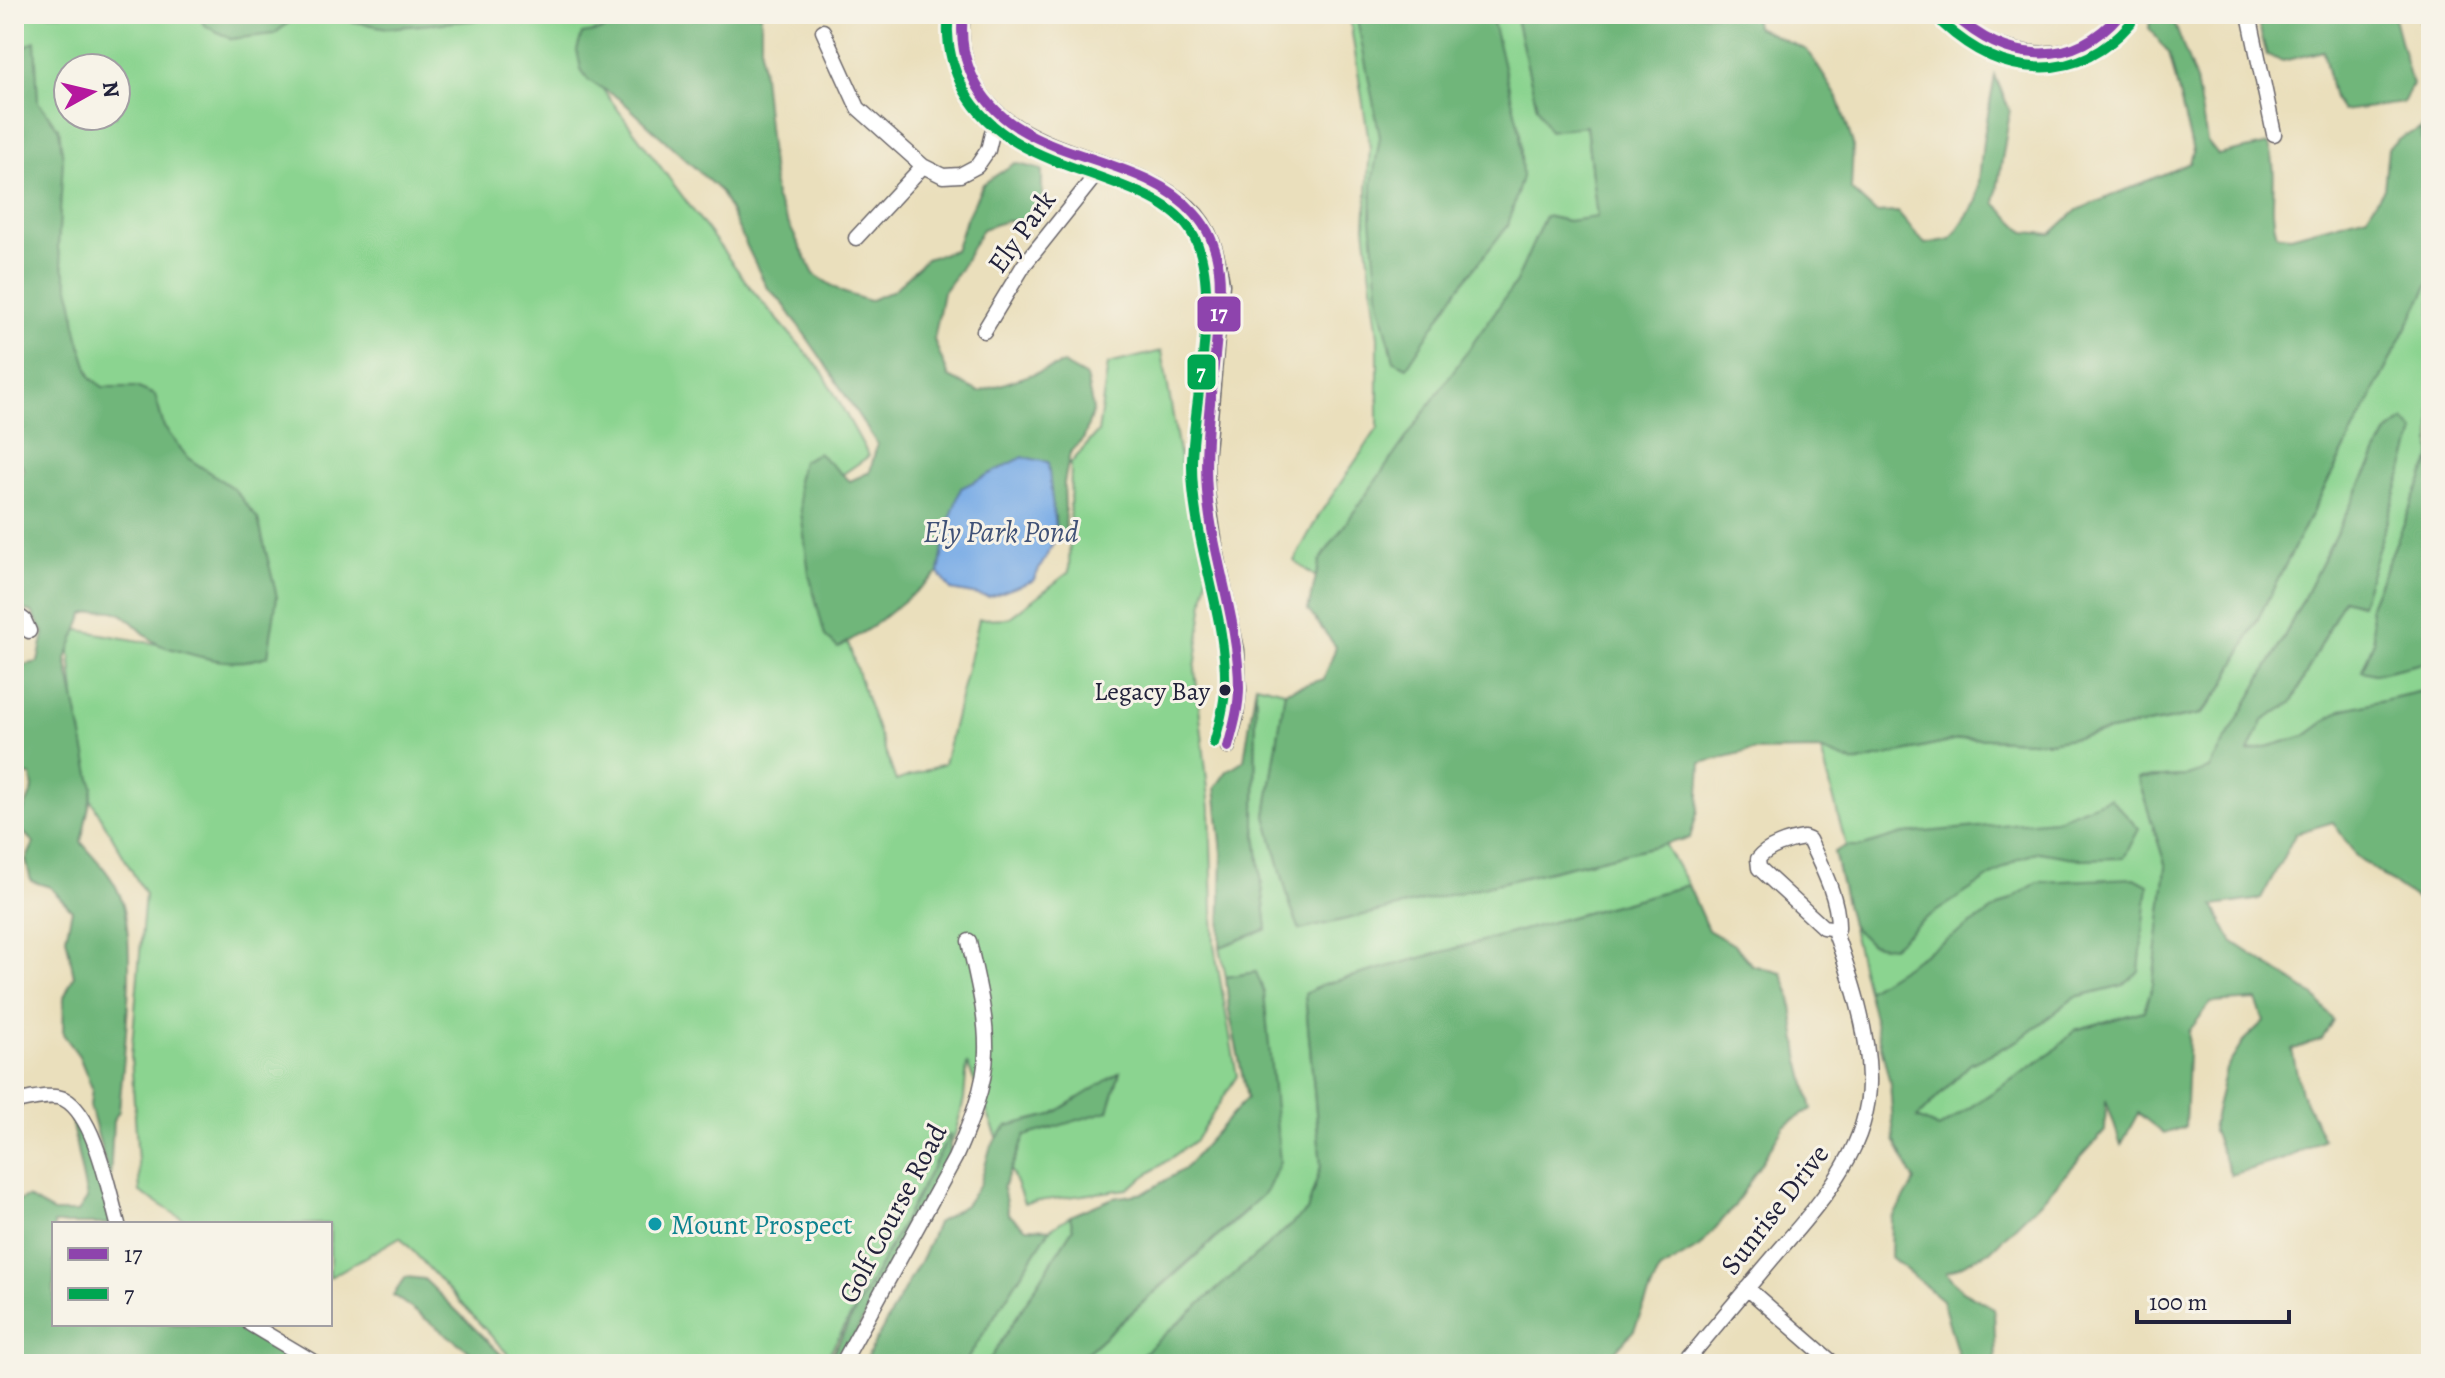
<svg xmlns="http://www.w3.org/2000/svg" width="2445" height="1378" font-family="Alegreya,serif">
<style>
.green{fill:#8bd490;stroke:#567b66;stroke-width:2;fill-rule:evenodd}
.forest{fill:#70b67a;stroke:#496c5a;stroke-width:2}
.water{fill:#79ace6;stroke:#4e6790;stroke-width:2}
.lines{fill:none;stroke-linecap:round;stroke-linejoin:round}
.minor-casing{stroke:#686468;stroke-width:17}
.minor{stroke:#fff;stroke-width:14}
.bus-1-casing{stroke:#f7f3e8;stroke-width:16}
.bus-2-casing{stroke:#f7f3e8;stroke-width:16}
.bus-1{stroke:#8e44ad;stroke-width:10}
.bus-2{stroke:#00a651;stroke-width:10}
.bus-dot{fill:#22223b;stroke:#f7f3e8;stroke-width:3}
.culture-dot{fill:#0f9aa8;stroke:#f7f3e8;stroke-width:3}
.labels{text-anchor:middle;stroke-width:6;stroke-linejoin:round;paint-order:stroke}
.bus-label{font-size:26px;fill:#22223b;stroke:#f7f3e8;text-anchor:end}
.street-label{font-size:28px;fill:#22223b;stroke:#f7f3e8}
.culture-label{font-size:28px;fill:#0d838f;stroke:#f7f3e8;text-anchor:start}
.water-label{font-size:30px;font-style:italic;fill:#405277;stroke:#f7f3e8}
.line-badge{stroke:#f7f3e8;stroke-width:3}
.badge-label{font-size:22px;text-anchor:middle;font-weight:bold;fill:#fff}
</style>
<rect width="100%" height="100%" fill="#f7f3e8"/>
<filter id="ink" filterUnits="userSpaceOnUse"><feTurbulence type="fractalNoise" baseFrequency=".0125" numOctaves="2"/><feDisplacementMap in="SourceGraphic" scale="16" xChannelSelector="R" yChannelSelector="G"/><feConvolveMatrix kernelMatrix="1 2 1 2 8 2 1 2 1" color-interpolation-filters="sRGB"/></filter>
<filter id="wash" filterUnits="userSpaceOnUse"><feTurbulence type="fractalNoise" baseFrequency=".006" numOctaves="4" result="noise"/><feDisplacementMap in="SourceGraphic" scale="32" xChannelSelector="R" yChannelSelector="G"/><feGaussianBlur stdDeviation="1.8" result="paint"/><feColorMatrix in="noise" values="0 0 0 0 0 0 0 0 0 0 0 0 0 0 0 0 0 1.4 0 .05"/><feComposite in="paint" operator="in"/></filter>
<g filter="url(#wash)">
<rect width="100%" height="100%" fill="#eadfbc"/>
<path class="green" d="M 14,14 L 134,14 L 134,18 L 161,14 L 635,14 L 632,19 L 596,32 L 587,68 L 753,291 L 822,371 L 869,456 L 803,502 L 860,680 L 896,781 L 944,764 L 979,619 L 1009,618 L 1069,572 L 1071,463 L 1098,432 L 1108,364 L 1162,351 L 1182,470 L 1208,570 L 1195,669 L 1210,808 L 1214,945 L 1237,1076 L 1196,1140 L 1127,1189 L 1024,1203 L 967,1063 L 964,1099 L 954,1138 L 823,1364 L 517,1364 L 400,1237 L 330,1277 L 330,1224 L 191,1224 L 140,1192 L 131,1057 L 145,894 L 82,784 L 68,628 L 223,656 L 89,400 L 14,53 ZM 68,68 L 116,68 L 116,116 L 68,116 Z
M 1349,14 L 1515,14 L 1537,107 L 1586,126 L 1597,218 L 1568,221 L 1545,216 L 1517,282 L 1320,560 L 1316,577 L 1294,561 L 1319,515 L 1378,428 L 1378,337 L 1365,226 L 1370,148 Z
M 2419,14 L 2431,14 L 2431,77 Z
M 2431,113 L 2431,179 L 2420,129 Z
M 2431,280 L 2431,458 L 2370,606 L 2374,641 L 2362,670 L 2375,674 L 2431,661 L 2431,689 L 2341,710 L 2305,736 L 2248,753 L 2262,721 L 2292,702 L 2343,599 L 2360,604 L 2404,421 L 2387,433 L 2277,651 L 2209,769 L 2188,776 L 2138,778 L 2166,867 L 2153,984 L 2144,1011 L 2075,1030 L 2053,1052 L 1939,1128 L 1917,1118 L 1970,1064 L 2019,1040 L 2075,997 L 2123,985 L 2038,883 L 1867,990 L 1834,852 L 1846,846 L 1821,750 L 1854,763 L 1967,738 L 2050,742 L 2202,714 L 2223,687 Z
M 1256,684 L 1285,691 L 1266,816 L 1291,908 L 1300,930 L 1664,844 L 1688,885 L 1322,985 L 1305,994 L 1321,1166 L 1307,1211 L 1131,1364 L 1074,1364 L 1247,1211 L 1256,972 L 1226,977 L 1220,947 L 1267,929 L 1255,825 Z
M 1070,1216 L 1073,1228 L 987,1364 L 964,1364 L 1050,1229 Z"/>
<path class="forest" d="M 196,14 L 473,14 L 478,20 L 387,28 L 329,17 L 299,15 L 274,34 L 231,39 L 206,26 Z
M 635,14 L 761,14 L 761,55 L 775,197 L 814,274 L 842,292 L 869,301 L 894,290 L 926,259 L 955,250 L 966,219 L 983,184 L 1015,163 L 1042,170 L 1042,200 L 1030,221 L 1006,221 L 982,229 L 960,269 L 943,292 L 934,340 L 949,377 L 979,392 L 1063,364 L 1086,377 L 1093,410 L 1084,438 L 1070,453 L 1064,483 L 1066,536 L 1056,538 L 1055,516 L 946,531 L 939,573 L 873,626 L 838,648 L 825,636 L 809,574 L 797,481 L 802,461 L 818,453 L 850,481 L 870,472 L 877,444 L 819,355 L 782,302 L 766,286 L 721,192 L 620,99 L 588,80 L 581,69 L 577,50 L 582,34 C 600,31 622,27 635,14 Z
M 1356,14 L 1491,14 L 1520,132 L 1522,177 L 1508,225 L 1458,289 L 1407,367 L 1394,361 L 1379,302 L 1371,219 L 1372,183 L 1380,137 Z
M 1515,14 L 1754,14 L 1756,27 L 1807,50 L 1838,98 L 1853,144 L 1851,190 L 1876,213 L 1897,212 L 1925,244 L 1951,239 L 1977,201 L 1983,141 L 1995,76 L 2010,111 L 1995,203 L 2025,232 L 2051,234 L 2077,210 L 2190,163 L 2193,152 L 2169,53 L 2149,28 L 2151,14 L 2171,14 L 2196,81 L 2207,141 L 2218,155 L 2269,144 C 2280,178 2267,204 2277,235 L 2291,236 L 2367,215 L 2384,189 L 2388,148 L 2402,137 L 2420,129 L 2431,179 L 2431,280 L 2223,687 L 2201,714 L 2050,742 L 1967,738 L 1854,763 L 1820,750 L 1749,751 L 1701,763 L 1698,810 L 1690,838 L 1300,930 L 1291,908 L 1266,816 L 1285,691 L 1324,679 L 1336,647 L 1308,610 L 1320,560 L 1516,282 L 1545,216 L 1568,221 L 1597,217 L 1586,126 L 1549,131 L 1537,107 Z
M 2256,14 L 2393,14 L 2412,85 L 2403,103 L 2342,111 L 2334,99 L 2323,51 L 2283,61 L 2267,56 Z
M 35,41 L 38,102 L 59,129 L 63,159 L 58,249 L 73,302 L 77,334 L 91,378 L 103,387 L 136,387 L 155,395 L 164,427 L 188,458 L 234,489 L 258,519 L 277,597 L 268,656 C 235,667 209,660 176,650 C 169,648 159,646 153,641 C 125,619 124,603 84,614 L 66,659 L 93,788 L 81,842 C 94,857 110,873 118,891 C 140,934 123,1060 119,1111 L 113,1121 L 110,1181 L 90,1106 L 92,1088 L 79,1056 L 63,1034 L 64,997 L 74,976 L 66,937 L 72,910 L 50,887 L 31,881 L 26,860 L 34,843 L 17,826 L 33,789 L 31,775 L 17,775 L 14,780 L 14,738 L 21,734 L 14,732 L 14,667 L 38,662 L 44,633 L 32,612 L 14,608 L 14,479 L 24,471 L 14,449 L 14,53 Z
M 2404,421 L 2415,432 L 2361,604 L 2343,599 L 2292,702 L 2263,721 L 2249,752 L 2305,736 L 2341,710 L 2431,689 L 2431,910 L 2356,856 L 2333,822 L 2296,833 L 2261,899 L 2214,906 L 2232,941 L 2314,996 L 2333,1020 L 2322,1039 L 2292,1050 L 2301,1093 L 2324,1139 L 2287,1158 L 2231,1175 L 2212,1129 L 2226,1069 L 2245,1039 L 2264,1021 L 2256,1000 L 2211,1003 L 2189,1031 L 2185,1127 L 2164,1134 L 2138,1113 L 2121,1145 L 2106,1100 L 2105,1131 L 2044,1198 L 1990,1251 L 1946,1273 L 1962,1291 L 1994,1308 L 1996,1364 L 1961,1364 L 1942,1300 L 1891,1257 L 1892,1219 L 1915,1181 L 1894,1140 L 1890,1083 L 1867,990 L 2038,882 L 2135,878 L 2148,885 L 2139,971 L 2123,985 L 2075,997 L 2019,1040 L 1970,1064 L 1917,1118 L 1939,1128 L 2053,1052 L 2075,1030 L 2144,1011 L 2153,984 L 2166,867 L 2138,778 L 2188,776 L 2209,769 L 2277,651 L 2387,433 Z
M 2431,458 L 2431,661 L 2375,674 L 2362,671 L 2374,641 L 2370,606 Z
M 1256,684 L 1255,825 L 1267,929 L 1220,947 L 1222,853 L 1215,788 L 1227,771 L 1244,760 Z
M 2110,798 L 2139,829 L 2124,858 L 2080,859 L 2039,852 L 2018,859 L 1923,920 L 1892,947 L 1870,944 L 1851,925 L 1834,852 L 1846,846 L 1863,846 L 1903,834 L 2054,820 Z
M 1688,885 L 1708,930 L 1736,946 L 1752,965 L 1782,973 L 1791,998 L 1799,1056 L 1812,1109 L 1784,1126 L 1734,1207 L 1699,1247 L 1659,1271 L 1634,1330 L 1604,1364 L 1131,1364 L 1307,1211 L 1321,1166 L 1305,994 L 1321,985 Z
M 1256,972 L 1264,992 L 1280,1162 L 1267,1191 L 1074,1364 L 987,1364 L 1073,1228 L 1070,1216 L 1113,1198 L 1144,1193 L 1184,1169 L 1247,1098 L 1229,1010 L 1226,977 Z
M 1120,1072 L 1108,1111 L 1025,1136 L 1003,1187 L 1008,1214 L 1026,1228 L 1050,1229 L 964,1364 L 863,1364 L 924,1254 L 937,1223 L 965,1205 L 980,1184 L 991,1145 L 1007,1126 L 1051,1115 Z
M 70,1115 L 86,1135 L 114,1224 L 54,1224 L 54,1324 L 235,1324 L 306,1364 L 14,1364 L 14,1203 L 27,1197 L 53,1212 L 78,1212 L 87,1199 Z
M 950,1134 L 950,1158 L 839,1364 L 827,1364 Z
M 406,1277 L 424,1279 L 511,1364 L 487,1364 L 393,1295 Z"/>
<path class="water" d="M 1023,457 L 1048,462 L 1056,538 L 1033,581 L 989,597 L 951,590 L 939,573 L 946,531 L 961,488 Z"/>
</g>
<g filter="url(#ink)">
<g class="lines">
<defs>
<path id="minor" d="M 963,14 C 960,32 962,51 968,68 C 1001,161 1126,149 1189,207 C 1212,228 1218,256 1222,284 L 1206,462 L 1207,492 L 1215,545 L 1237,650 L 1239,690 L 1236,717 L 1228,747
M 1953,14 C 1987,51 2047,67 2093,40 C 2104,34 2112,23 2120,14
M 2249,14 L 2274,134
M 823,31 L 858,108 L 923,166 L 943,176 L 960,175 L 977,166 L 988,150 L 997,112
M 856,238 L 923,166
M 984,331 L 1024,265 L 1091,181 L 1099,162
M 14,613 L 24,620 L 29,631
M 1804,838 L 1809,840 C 1822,867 1839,899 1838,929 L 1823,927 L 1759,868 L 1758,859 C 1767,847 1789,840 1804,838 Z
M 14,1102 C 28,1100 51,1093 64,1099 C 95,1115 109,1192 118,1224
M 1747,1288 L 1834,1364
M 250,1324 L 317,1364
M 842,1364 L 955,1158 C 969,1126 986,1086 986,1051 C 987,1014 976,976 969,941
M 1684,1364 C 1711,1331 1739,1298 1766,1266 C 1811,1212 1871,1154 1869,1078 C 1868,1028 1851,977 1834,930"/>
</defs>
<use href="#minor" class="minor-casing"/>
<use href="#minor" class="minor"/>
<defs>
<path id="bus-1" d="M 963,14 C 960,40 964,61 976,84 C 1021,166 1137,148 1195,214 C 1226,248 1221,292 1217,334 C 1213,386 1203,440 1207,491 C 1212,557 1239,621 1239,688 C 1239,708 1233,728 1228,747
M 1953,14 C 2005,62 2071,71 2120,14"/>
<path id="bus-2" d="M 949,14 C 945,42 951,66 964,90 C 1000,156 1080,165 1142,194 C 1160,202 1179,214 1190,230 C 1225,281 1193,400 1192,462 C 1191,540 1228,615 1225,690 C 1224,708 1219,726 1214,743
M 1943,24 C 2002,78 2076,86 2131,23"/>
</defs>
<use href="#bus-1" class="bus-1-casing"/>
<use href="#bus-2" class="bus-2-casing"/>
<use href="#bus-1" class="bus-1"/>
<use href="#bus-2" class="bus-2"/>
</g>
</g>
<circle class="bus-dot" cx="1225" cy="690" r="7"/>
<circle class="culture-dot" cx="655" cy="1224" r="8"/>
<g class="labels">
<g class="bus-label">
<text x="1210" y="700">Legacy Bay</text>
</g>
<g class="street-label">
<text transform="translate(1021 231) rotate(-54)" y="10">Ely Park</text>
<text transform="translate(1774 1209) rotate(-52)" y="10">Sunrise Drive</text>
<text transform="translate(892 1213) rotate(-62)" y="10">Golf Course Road</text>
</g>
<g class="culture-label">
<text x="671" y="1234">Mount Prospect</text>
</g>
<g class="water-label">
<text x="1001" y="542">Ely Park Pond</text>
</g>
</g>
<g class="line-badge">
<rect x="1196" y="295" width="46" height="38" rx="8" fill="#8e44ad"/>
<rect x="1186" y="353" width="31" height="38" rx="8" fill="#00a651"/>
</g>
<g class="badge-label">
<text x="1219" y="321">17</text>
<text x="1201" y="380">7</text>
</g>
<rect width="2445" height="1378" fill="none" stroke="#f7f3e8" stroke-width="48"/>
<rect x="52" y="1222" width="280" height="104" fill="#f7f3e8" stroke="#a29fa3" stroke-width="2"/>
<rect x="68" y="1248" width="40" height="12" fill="#8e44ad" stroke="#a29fa3" stroke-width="2"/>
<text x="124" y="1262" font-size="24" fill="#22223b">17</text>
<rect x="68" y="1288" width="40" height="12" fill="#00a651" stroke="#a29fa3" stroke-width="2"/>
<text x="124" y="1302" font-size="24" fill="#22223b">7</text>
<g transform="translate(92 92) rotate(82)"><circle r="38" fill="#f7f3e8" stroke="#a29fa3" stroke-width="2"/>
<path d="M0-6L14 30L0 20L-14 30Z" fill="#b5179e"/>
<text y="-12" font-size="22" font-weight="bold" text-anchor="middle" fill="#22223b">N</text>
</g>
<path d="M2137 1310v12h152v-12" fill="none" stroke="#22223b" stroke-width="4"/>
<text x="2149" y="1310" font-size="24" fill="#22223b" stroke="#f7f3e8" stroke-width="6" paint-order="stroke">100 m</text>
</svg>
